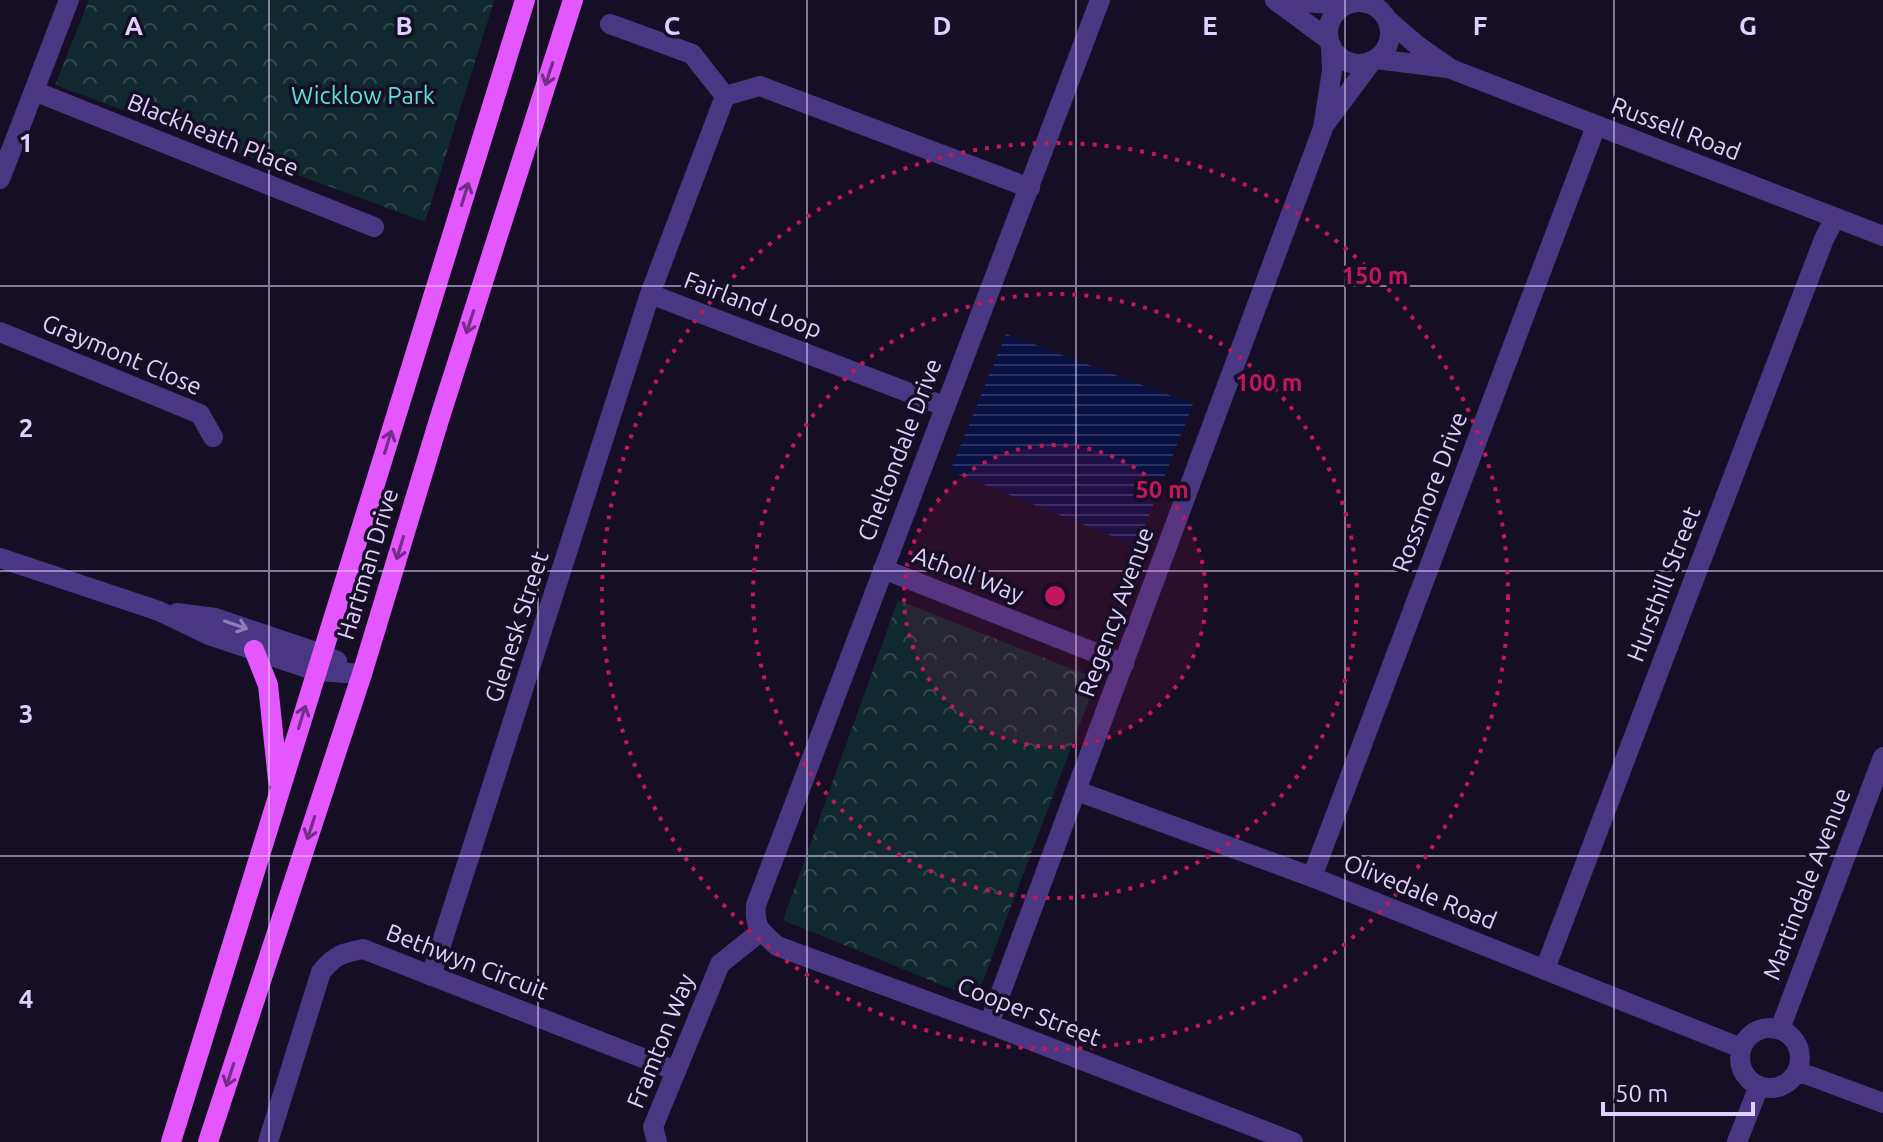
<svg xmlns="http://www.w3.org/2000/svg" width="1883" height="1142" font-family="Ubuntu,sans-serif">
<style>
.park{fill:url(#park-crowns)}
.water{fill:url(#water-rules)}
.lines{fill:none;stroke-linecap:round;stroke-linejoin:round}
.minor{stroke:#4a3784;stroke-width:20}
.major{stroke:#e457ff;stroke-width:20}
.oneway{stroke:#732f87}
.oneway2{stroke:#8e7cbb}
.grid{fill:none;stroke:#e0d0ff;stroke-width:2;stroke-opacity:0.55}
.ring{fill:none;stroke:#c2185b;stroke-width:4;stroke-dasharray:4 8}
.labels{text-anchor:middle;stroke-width:7;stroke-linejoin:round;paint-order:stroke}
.park-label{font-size:24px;fill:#59e2dd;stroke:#160e24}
.street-label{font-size:24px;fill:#e0d0ff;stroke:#160e24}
.grid-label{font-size:26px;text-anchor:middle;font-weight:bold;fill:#e0d0ff;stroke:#160e24;stroke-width:7;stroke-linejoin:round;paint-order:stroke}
.centre{fill:#c2185b;stroke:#160e24;stroke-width:4}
.ring-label{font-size:24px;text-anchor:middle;font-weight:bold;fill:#c2185b;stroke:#160e24;stroke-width:7;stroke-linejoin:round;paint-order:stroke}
</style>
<defs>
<pattern id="park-crowns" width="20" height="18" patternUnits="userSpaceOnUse" patternTransform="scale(2)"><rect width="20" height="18" fill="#10292e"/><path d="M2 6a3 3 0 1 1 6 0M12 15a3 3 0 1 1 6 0" fill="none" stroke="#32474d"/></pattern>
<pattern id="water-rules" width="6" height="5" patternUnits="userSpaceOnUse" patternTransform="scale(2)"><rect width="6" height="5" fill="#081142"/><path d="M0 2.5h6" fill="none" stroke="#2c335e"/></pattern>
</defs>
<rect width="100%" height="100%" fill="#160e24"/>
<path class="park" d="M 89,0 L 492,0 L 494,1 L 425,222 L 55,85 Z
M 898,600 L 1097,679 L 976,999 L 783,920 Z"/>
<path class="water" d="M 1006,334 L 1193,404 L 1137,546 L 950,471 Z"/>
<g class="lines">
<path class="minor" d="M 1100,0 L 756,905 C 754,928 761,931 777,946 L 989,1024 L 1293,1142
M 1275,0 L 1346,5
M 1275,0 L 1329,40
M1328 33a31 31 0 1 1 62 0a31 31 0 1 1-62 0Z
M 1388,20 L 1418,46 L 1451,69 L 1883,236
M 610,24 L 692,54 L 725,96
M 1376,59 L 1447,68
M 34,91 L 374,227
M 1325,124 L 1372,61
M 0,179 L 69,0
M 0,332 L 200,414 L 213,437
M 944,406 L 650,294 L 725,96 L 760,86 L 1030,188
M 0,558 L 159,611 L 209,635 L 316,671 L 362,674
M 883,569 L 1124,664
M 177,613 L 215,618 L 322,654 L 337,661
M 1077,791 L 1312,877 L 1741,1048
M 1312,877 L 1596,126
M 1545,969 L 1824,239 L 1835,218
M 431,976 L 650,294
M 989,1024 L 1323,128 L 1332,71 L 1331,45
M1740 1058a30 30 0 1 1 60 0a30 30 0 1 1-60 0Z
M 1780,1029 L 1883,757
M 1797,1071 L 1883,1103
M 268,1142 L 321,972 C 335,955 342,953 363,949 L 676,1071
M 657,1142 L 653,1127 L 720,964 L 761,931
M 1737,1142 L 1759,1086"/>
<path class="major" d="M 254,650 L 268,685 L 278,780
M 171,1142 L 525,0
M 208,1142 L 362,674 L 439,420 L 573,0"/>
</g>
<defs><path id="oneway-shaft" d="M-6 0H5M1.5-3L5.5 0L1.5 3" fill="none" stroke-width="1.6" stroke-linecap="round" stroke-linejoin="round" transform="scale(2)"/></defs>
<g class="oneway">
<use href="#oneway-shaft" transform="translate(549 74) rotate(108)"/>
<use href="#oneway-shaft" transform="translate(465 194) rotate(-73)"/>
<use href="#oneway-shaft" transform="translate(470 322) rotate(108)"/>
<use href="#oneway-shaft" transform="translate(388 442) rotate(-73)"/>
<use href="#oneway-shaft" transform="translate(400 548) rotate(107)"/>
<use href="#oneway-shaft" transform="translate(302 717) rotate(-73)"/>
<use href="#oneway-shaft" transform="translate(311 828) rotate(108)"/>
<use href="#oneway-shaft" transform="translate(230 1075) rotate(108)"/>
</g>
<use class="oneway2" href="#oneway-shaft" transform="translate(236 625) rotate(19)"/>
<path class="grid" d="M 269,0 L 269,1142M 538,0 L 538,1142M 807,0 L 807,1142M 1076,0 L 1076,1142M 1345,0 L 1345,1142M 1614,0 L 1614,1142M 0,286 L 1883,286M 0,571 L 1883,571M 0,856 L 1883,856"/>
<circle cx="1055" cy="596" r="151" fill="#c2185b" fill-opacity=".12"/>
<g class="ring">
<circle cx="1055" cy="596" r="151"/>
<circle cx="1055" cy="596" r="302"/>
<circle cx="1055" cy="596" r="453"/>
</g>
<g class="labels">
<g class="park-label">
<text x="363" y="104">Wicklow Park</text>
</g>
<g class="street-label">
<text transform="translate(1676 129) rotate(21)" y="8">Russell Road</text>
<text transform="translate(213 135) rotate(22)" y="8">Blackheath Place</text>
<text transform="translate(753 305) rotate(21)" y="8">Fairland Loop</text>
<text transform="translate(122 355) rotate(23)" y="8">Graymont Close</text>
<text transform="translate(900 450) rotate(-69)" y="8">Cheltondale Drive</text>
<text transform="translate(1430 492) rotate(-69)" y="8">Rossmore Drive</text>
<text transform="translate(368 564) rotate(-73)" y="8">Hartman Drive</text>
<text transform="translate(968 575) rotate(21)" y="8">Atholl Way</text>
<text transform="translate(1664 584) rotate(-69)" y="8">Hursthill Street</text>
<text transform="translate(1116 612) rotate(-70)" y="8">Regency Avenue</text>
<text transform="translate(517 627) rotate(-72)" y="8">Glenesk Street</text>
<text transform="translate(1807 884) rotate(-69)" y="8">Martindale Avenue</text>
<text transform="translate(1420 892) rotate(22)" y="8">Olivedale Road</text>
<text transform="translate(467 962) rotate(21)" y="8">Bethwyn Circuit</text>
<text transform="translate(1029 1012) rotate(21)" y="8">Cooper Street</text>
<text transform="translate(661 1041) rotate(-68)" y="8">Framton Way</text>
</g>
</g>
<g class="grid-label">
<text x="134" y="35">A</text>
<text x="404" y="35">B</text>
<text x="672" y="35">C</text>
<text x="942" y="35">D</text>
<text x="1210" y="35">E</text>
<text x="1480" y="35">F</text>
<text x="1748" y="35">G</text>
<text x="26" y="152">1</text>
<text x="26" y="437">2</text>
<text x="26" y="723">3</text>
<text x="26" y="1008">4</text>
</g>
<circle cx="1055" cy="596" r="12" class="centre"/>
<g class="ring-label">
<text x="1375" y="284">150 m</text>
<text x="1269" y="391">100 m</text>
<text x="1162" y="498">50 m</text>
</g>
<path d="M1603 1102v12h150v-12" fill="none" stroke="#e0d0ff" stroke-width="4"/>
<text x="1615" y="1102" font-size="24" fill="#e0d0ff" stroke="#160e24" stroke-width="6" paint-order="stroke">50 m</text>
</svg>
